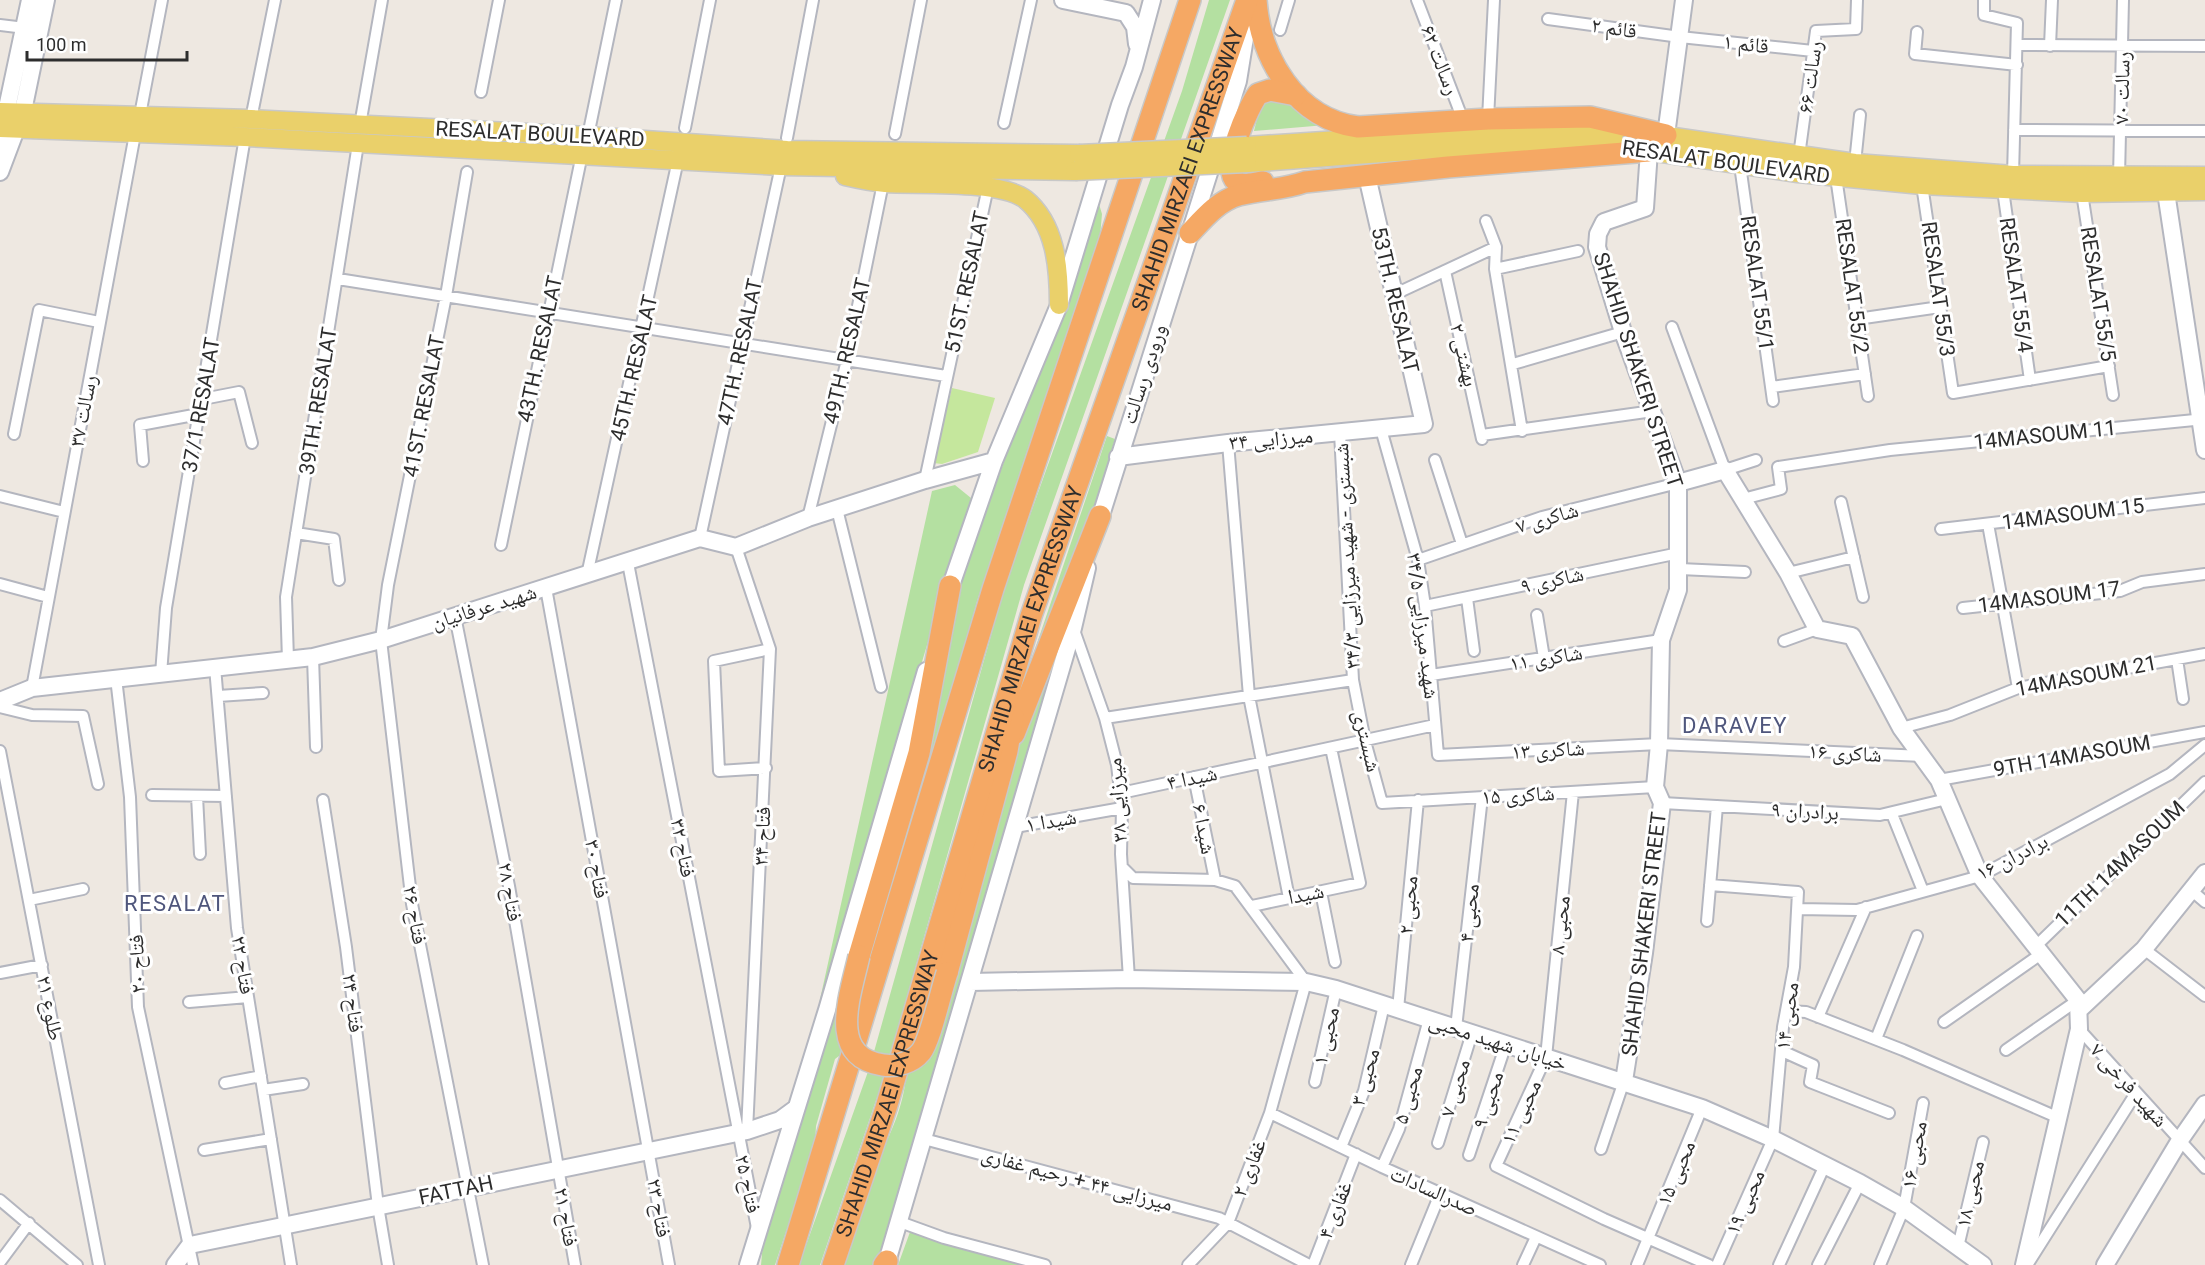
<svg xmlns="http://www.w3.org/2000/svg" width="2205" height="1265" font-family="Roboto,'Noto Naskh Arabic',sans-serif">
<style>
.green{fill:#b4e0a1}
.pitch{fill:#c5e79d}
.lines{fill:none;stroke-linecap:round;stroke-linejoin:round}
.street-casing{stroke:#b4b6bf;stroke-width:14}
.secondary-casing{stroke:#b4b6bf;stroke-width:20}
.primary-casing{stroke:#c8c8c8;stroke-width:21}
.highway-casing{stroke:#c8c8c8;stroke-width:24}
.street{stroke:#fff;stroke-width:10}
.secondary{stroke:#fff;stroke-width:16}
.primary{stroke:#ead06a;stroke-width:18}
.highway{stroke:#f5a864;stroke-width:21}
.primary-bridge-casing{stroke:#c8c8c8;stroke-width:21;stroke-linecap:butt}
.highway-bridge-casing{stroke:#c8c8c8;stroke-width:24;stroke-linecap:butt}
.primary-bridge{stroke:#ead06a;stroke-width:18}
.highway-bridge{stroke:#f5a864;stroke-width:21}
.labels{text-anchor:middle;stroke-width:6;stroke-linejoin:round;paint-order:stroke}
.street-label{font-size:21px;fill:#2d2d2d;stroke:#fff}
.neighbourhood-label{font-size:22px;letter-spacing:1.5px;fill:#4f567c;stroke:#fff}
</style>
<rect width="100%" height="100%" fill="#eee8e1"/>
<path class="green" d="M 1209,0 L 1230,0 L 1024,585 L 886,1071 L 820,1265 L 799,1265 L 870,1066 L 1006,582 L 1182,91 Z
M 1273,100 L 1284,102 L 1326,125 L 1254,131 C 1258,118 1258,104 1273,100 Z
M 1099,204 L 1102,214 L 1098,260 L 978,598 L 933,756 L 924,754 L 956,592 Z
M 1107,436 L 1115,439 L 1083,547 L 1022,688 Z
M 955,485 L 971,498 L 817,1013 L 932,491 Z
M 1063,638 L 882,1257 L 874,1265 L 841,1265 C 854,1229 864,1191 880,1156 C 894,1126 904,1104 907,1069 L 972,868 L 1025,727 Z
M 834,1003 L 856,1017 L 847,1050 L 835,1059 L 816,1126 L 815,1144 L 775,1265 L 761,1265 L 763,1243 Z
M 910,1232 L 1026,1265 L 898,1265 Z"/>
<path class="pitch" d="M 952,388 L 995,398 L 978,452 L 942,464 L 933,463 Z"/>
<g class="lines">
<defs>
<path id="street" d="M 1417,0 L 1463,120
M 1984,0 L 1984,15 L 2017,23 L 2013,175
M 1548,19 L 1680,37 L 1813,51
M 0,25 L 25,28
M 1280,30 L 1289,0
M 1917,32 L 1915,54 L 2017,65
M 2017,45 L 2205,46
M 2050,46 L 2052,0
M 481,92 L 499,0
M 140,115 L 162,0
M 251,119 L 275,0
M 1488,119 L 1494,0
M 1004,123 L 1031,0
M 360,125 L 382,0
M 685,128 L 710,0
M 2014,130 L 2205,131
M 895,134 L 921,0
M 588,136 L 616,0
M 787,138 L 813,0
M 1799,156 L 1816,31 L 1856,29 L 1857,0
M 1855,163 L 1860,115
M 1740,165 L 1773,401
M 467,172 L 446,296 L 388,585 L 381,640 L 412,904 L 483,1265
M 1836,177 L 1868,396
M 2119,177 L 2123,0
M 1922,185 L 1953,393 L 2109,366
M 2003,190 L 2030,380
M 2082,193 L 2113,395
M 1486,221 L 1496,247 L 1495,269 L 1522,431
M 1495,269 L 1578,251
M 1445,271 L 1482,439
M 338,279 L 946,376
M 1393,295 L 1496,247
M 1857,319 L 1940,307
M 1672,327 L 1725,470 L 1756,460
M 1513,364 L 1623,332
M 1772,387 L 1865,374
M 203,399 L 239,392 L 252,443
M 1381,429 L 1418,560 L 1425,606 L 1438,755 L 1659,744 L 1923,756
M 1340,433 L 1353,680 L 1365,741 L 1382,803 L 1655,787
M 14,434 L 39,310 L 99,322
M 1482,435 L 1653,411
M 1228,443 L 1249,696 L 1289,898
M 1435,460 L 1462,544
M 143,461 L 140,425 L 199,414
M 925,480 L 988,187
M 0,496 L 64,512
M 1743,499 L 1781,489 L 1778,467 L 1890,450 L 2205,419
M 1841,502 L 1863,597
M 837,509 L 881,687
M 808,518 L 847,360 L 883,183
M 1988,524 L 2018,688
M 1941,529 L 2205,498
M 296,533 L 334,539 L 339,580
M 700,538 L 781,166
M 501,545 L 582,154
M 736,547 L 770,649 L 747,1131
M 1418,560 L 1542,517 L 1678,483
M 628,563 L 757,1228
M 1680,569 L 1745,572
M 1788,573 L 1854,557
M 587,575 L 678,160
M 0,584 L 48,597
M 546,588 L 669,1265
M 1467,598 L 1474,651
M 1425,606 L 1679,553
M 1963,608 L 2120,591 L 2142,582 L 2205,574
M 1537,615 L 1544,658
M 455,616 L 509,886 L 575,1265
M 1074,630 L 1105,718 L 1117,765 L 1122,808 L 1121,854 L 1129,979
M 1784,641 L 1817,629
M 313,657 L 316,747
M 2177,659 L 2183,699
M 288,660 L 286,597 L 358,144
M 215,667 L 237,928 L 291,1265
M 161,674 L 166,608 L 245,137
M 1431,675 L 1661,640
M 116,678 L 130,797 L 138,1007 L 193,1265
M 32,688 L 135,134
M 218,696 L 263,693
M 0,707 L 32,715 L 83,716 L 98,784
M 1105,718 L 1353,680
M 1901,728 L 1950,715 L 2018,688 L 2205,654
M 0,751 L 99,1265
M 766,768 L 719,771 L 714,661 L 770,649
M 1194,777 L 1215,880
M 1939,780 L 2205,732
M 1573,792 L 1546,1057 L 1496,1166 L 1604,1219 L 1709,1265
M 1121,793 L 1435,725
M 152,795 L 226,796
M 197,796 L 200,854
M 323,800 L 346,947 L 378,1206 L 388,1265
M 1662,803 L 1880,815 L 1947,799
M 1892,814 L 1923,891
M 1015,827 L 1122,808
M 1122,867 L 1133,878 L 1215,880 L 1235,886 L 1306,982 L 1270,1113 L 1228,1223 L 1188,1265
M 1710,885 L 1798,892 L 1794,967 L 1783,1027 L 1773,1139 L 1717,1265
M 2191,890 L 2205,902
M 1321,892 L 1335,962
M 29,900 L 83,889
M 1252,906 L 1360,883 L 1331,748
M 1798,909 L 1857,910 L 1980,876 L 2170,774 L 2205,745
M 1707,921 L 1717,806
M 2036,946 L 2205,782
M 2144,949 L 2205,996
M 0,973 L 42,965
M 189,1002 L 248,997
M 1398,1009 L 1418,800
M 1786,1011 L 1806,1012 L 1903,1050 L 2059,1118
M 1818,1017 L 1866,907
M 1944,1022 L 2041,954
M 1456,1028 L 1482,797
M 2079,1029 L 2205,1168
M 1876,1039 L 1917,936
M 2006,1050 L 2078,1000
M 1782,1051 L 1813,1065 L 1810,1082 L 1889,1113
M 1315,1082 L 1336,989
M 225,1083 L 261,1076
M 263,1090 L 303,1084
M 1270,1113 L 1382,1167 L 1600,1265
M 924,1139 L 1219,1218 L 1309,1265
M 1438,1143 L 1472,1033
M 1341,1147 L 1364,1091 L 1384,1005
M 1601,1149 L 1624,1081
M 204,1150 L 271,1139
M 1469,1155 L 1506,1044
M 1382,1167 L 1399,1129 L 1429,1019
M 0,1200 L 77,1265
M 900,1222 L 944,1238 L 1045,1265
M 1958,1247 L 1983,1142
M 0,1262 L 29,1223
M 2029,1262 L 2136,1093
M 1313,1265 L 1356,1154
M 1411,1265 L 1440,1194
M 1523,1265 L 1536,1237
M 1637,1265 L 1702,1108
M 1779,1265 L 1825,1165
M 1818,1265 L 1860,1183
M 1880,1265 L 1904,1208 L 1923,1103"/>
<path id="secondary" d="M 1063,0 L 1126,13 L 1135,27 L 1137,44
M 1666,135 L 1684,0
M 0,141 L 30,0
M 0,172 L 23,111 L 46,0
M 2166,192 L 2205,450
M 1118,457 L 1228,443 L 1424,424 L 1367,176
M 1678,483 L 1725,470 L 1788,573 L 1817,629 L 1852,636 L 1901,728 L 1939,780 L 1980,876 L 2078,1000 L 2079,1029 L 2024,1265
M 1097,528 L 1238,81 L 1249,13
M 947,597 L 994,461 L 1059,305 L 1120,105 L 1134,67 L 1152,0
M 0,701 L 32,688 L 313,657 L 381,640 L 700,538 L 736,547 L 808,518 L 925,480 L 994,461
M 970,982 L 1129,979 L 1306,982 L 1336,989 L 1702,1108 L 1773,1139 L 1860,1183 L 1904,1208 L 1983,1265
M 2079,1010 L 2144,949 L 2205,873
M 1624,1081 L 1644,953 L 1662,803 L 1655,787 L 1659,744 L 1661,640 L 1678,590 L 1678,483 L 1623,332 L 1597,247 L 1598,234 L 1604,222 L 1645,208 L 1649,151
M 175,1265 L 190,1245 L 747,1131 L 780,1120 L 795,1109
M 748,1265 L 827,1010 L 926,671
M 886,1265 L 1073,628 L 1087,568
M 2105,1265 L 2180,1140 L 2205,1104"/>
<path id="primary" d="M 0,112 L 251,119 L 588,136 L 787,150 L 1079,154
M 0,128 L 245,137 L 781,166 L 1075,171
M 1653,134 L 1855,163 L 2013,175 L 2205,176
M 1247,146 L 1491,130 L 1588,128 L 1616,131
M 1247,163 L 1492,145 L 1588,142 L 1798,173 L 1922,185 L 2082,193 L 2205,191
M 845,176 C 858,179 872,182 885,183 C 918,185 1000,180 1025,199 C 1056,224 1059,268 1059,305"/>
<g id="highway">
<path d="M 1256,0 C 1260,58 1296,119 1358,127 L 1488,119 L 1590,117 L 1666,135"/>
<path d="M 1263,182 C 1256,183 1242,187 1236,181 C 1221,168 1248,107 1258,94 L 1270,90 L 1296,95"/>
<path d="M 1190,233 C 1204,218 1218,201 1239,195 C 1261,189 1283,190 1305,182 L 1448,167 L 1649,151"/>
<path d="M 1014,734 L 1100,516"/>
<path d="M 859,956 L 919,753 L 950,586"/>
<path d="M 947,973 L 1007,751 L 1013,717"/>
<path d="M 788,1265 L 993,589 L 1190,0"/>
<path id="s1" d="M 833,1265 L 886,1108 L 1031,616 L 1247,0"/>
<path d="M 884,1265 L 887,1261"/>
</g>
</defs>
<use href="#street" class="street-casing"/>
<use href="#secondary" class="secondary-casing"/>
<use href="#primary" class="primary-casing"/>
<use href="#highway" class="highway-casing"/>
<use href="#street" class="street"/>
<use href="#secondary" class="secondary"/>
<use href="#primary" class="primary"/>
<use href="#highway" class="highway"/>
<defs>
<path id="primary-bridge" d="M 1079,154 L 1247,146
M 1075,171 L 1247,163"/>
<path id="highway-bridge" d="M 859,956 C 851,993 826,1057 883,1065 C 896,1067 912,1063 921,1052 C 930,1041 941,991 947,973"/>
</defs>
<use href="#primary-bridge" class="primary-bridge-casing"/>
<use href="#highway-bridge" class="highway-bridge-casing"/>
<use href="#primary-bridge" class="primary-bridge"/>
<use href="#highway-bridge" class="highway-bridge"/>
</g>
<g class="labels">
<g class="street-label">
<text transform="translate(1614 28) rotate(8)" y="7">قائم ۲</text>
<text transform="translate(1746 44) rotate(6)" y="7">قائم ۱</text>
<text transform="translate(1440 60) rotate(69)" y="7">رسالت ۶۲</text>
<text transform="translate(1810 77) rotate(-82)" y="7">رسالت ۶۶</text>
<text transform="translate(2122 88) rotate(-89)" y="7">رسالت ۷۰</text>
<text transform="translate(540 134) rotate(3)" y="7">RESALAT BOULEVARD</text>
<text transform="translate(1726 162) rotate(8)" y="7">RESALAT BOULEVARD</text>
<text dy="7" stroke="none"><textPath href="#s1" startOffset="1152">SHAHID MIRZAEI EXPRESSWAY</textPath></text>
<text transform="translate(967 282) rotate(-78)" y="7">51ST. RESALAT</text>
<text transform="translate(1757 283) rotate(82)" y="7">RESALAT 55/1</text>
<text transform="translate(2016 285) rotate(82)" y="7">RESALAT 55/4</text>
<text transform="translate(1852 286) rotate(82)" y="7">RESALAT 55/2</text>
<text transform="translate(1938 289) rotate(82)" y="7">RESALAT 55/3</text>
<text transform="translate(2098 294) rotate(81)" y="7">RESALAT 55/5</text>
<text transform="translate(1395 300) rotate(77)" y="7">53TH. RESALAT</text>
<text transform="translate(540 349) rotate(-78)" y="7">43TH. RESALAT</text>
<text transform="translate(847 351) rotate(-77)" y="7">49TH. RESALAT</text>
<text transform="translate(740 352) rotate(-78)" y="7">47TH. RESALAT</text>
<text transform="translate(1464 355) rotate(77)" y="7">بهشتی ۲</text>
<text transform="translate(634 368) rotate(-77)" y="7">45TH. RESALAT</text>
<text transform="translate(1638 370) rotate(72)" y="7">SHAHID SHAKERI STREET</text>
<text transform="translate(1144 374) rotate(-72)" y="7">ورودی رسالت</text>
<text transform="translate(318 401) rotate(-81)" y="7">39TH. RESALAT</text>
<text transform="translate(201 405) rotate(-80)" y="7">37/1 RESALAT</text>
<text transform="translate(424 406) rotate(-79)" y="7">41ST. RESALAT</text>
<text transform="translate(83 411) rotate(-79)" y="7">رسالت ۳۷</text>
<text transform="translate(2045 435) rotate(-6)" y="7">14MASOUM 11</text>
<text transform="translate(1271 439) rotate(-5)" y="7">میرزایی ۳۴</text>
<text transform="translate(2073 514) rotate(-7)" y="7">14MASOUM 15</text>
<text transform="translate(1547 518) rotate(-16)" y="7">شاکری ۷</text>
<text transform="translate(1347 556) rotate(-93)" y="7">شبستری - شهید میرزایی ۳۴/۳</text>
<text transform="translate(1552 580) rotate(-12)" y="7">شاکری ۹</text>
<text transform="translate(2049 597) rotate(-7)" y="7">14MASOUM 17</text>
<text transform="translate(484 607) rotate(-17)" y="7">شهید عرفانیان</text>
<text transform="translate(1423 626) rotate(83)" y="7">شهید میرزایی ۳۴/۵</text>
<text dy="7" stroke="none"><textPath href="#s1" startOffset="666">SHAHID MIRZAEI EXPRESSWAY</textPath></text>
<text transform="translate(1546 658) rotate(-9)" y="7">شاکری ۱۱</text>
<text transform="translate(2086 676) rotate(-11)" y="7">14MASOUM 21</text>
<text transform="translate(1367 741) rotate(77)" y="7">شبستری</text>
<text transform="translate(1548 750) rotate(-3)" y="7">شاکری ۱۳</text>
<text transform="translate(1845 753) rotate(3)" y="7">شاکری ۱۶</text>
<text transform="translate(2072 756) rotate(-10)" y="7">9TH 14MASOUM</text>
<text transform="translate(1192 778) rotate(-12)" y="7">شیدا ۴</text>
<text transform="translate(1518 795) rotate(-3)" y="7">شاکری ۱۵</text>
<text transform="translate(1117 800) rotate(-94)" y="7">میرزایی ۳۸</text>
<text transform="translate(1805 811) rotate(3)" y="7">برادران ۹</text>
<text transform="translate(1051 821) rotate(-10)" y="7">شیدا ۱</text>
<text transform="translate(1204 829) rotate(79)" y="7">شیدا ۶</text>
<text transform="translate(762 836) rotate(-87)" y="7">فتاح ۳۴</text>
<text transform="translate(683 848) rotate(79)" y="7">فتاح ۳۲</text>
<text transform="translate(2012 857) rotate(-27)" y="7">برادران ۱۶</text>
<text transform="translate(2120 864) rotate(-44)" y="7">11TH 14MASOUM</text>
<text transform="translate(597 869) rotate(80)" y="7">فتاح ۳۰</text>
<text transform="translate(510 892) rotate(80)" y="7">فتاح ۲۸</text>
<text transform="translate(1306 894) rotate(-11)" y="7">شیدا</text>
<text transform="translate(1408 905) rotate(-85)" y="7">محبی ۲</text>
<text transform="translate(1469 913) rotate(-84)" y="7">محبی ۴</text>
<text transform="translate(415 915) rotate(80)" y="7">فتاح ۲۶</text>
<text transform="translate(1560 925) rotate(-84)" y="7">محبی ۸</text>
<text transform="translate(1644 934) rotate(-83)" y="7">SHAHID SHAKERI STREET</text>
<text transform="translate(137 964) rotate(-92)" y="7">فتاح ۲۰</text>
<text transform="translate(243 965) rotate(81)" y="7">فتاح ۲۲</text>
<text transform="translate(353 1003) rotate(83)" y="7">فتاح ۲۴</text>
<text transform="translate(50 1008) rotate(79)" y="7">طلوع ۲۱</text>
<text transform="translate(1787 1016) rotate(-82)" y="7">محبی ۱۴</text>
<text transform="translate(1326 1036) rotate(-77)" y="7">محبی ۱</text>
<text transform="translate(1498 1042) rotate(18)" y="7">خیابان شهید محبی</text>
<text transform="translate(1365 1077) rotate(-74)" y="7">محبی ۳</text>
<text transform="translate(2129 1085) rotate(48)" y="7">شهید فرخی ۷</text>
<text transform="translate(1455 1088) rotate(-73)" y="7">محبی ۷</text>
<text dy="7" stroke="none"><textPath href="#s1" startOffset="180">SHAHID MIRZAEI EXPRESSWAY</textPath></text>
<text transform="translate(1408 1095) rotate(-74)" y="7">محبی ۵</text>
<text transform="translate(1488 1100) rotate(-72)" y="7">محبی ۹</text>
<text transform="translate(1521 1112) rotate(-65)" y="7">محبی ۱۱</text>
<text transform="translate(1914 1155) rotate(-80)" y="7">محبی ۱۶</text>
<text transform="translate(1249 1168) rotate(-69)" y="7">غفاری ۲</text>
<text transform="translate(1676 1173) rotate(-67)" y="7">محبی ۱۵</text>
<text transform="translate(1077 1179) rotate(15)" y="7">میرزایی ۴۴ + رحیم غفاری</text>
<text transform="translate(748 1184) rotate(78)" y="7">فتاح ۲۵</text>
<text transform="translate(456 1190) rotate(-12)" y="7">FATTAH</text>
<text transform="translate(1434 1191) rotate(24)" y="7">صدرالسادات</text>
<text transform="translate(1970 1194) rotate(-77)" y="7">محبی ۱۸</text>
<text transform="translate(1745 1202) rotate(-66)" y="7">محبی ۱۹</text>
<text transform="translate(659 1208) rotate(80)" y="7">فتاح ۲۳</text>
<text transform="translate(1335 1210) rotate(-69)" y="7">غفاری ۴</text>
<text transform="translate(566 1217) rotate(80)" y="7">فتاح ۲۱</text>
</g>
<g class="neighbourhood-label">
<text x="1735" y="733">DARAVEY</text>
<text x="175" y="911">RESALAT</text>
</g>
</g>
<path d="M27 51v9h160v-9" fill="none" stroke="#2d2d2d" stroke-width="3"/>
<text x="36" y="51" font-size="18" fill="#2d2d2d" stroke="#ffffff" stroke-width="4.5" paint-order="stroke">100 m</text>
</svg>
